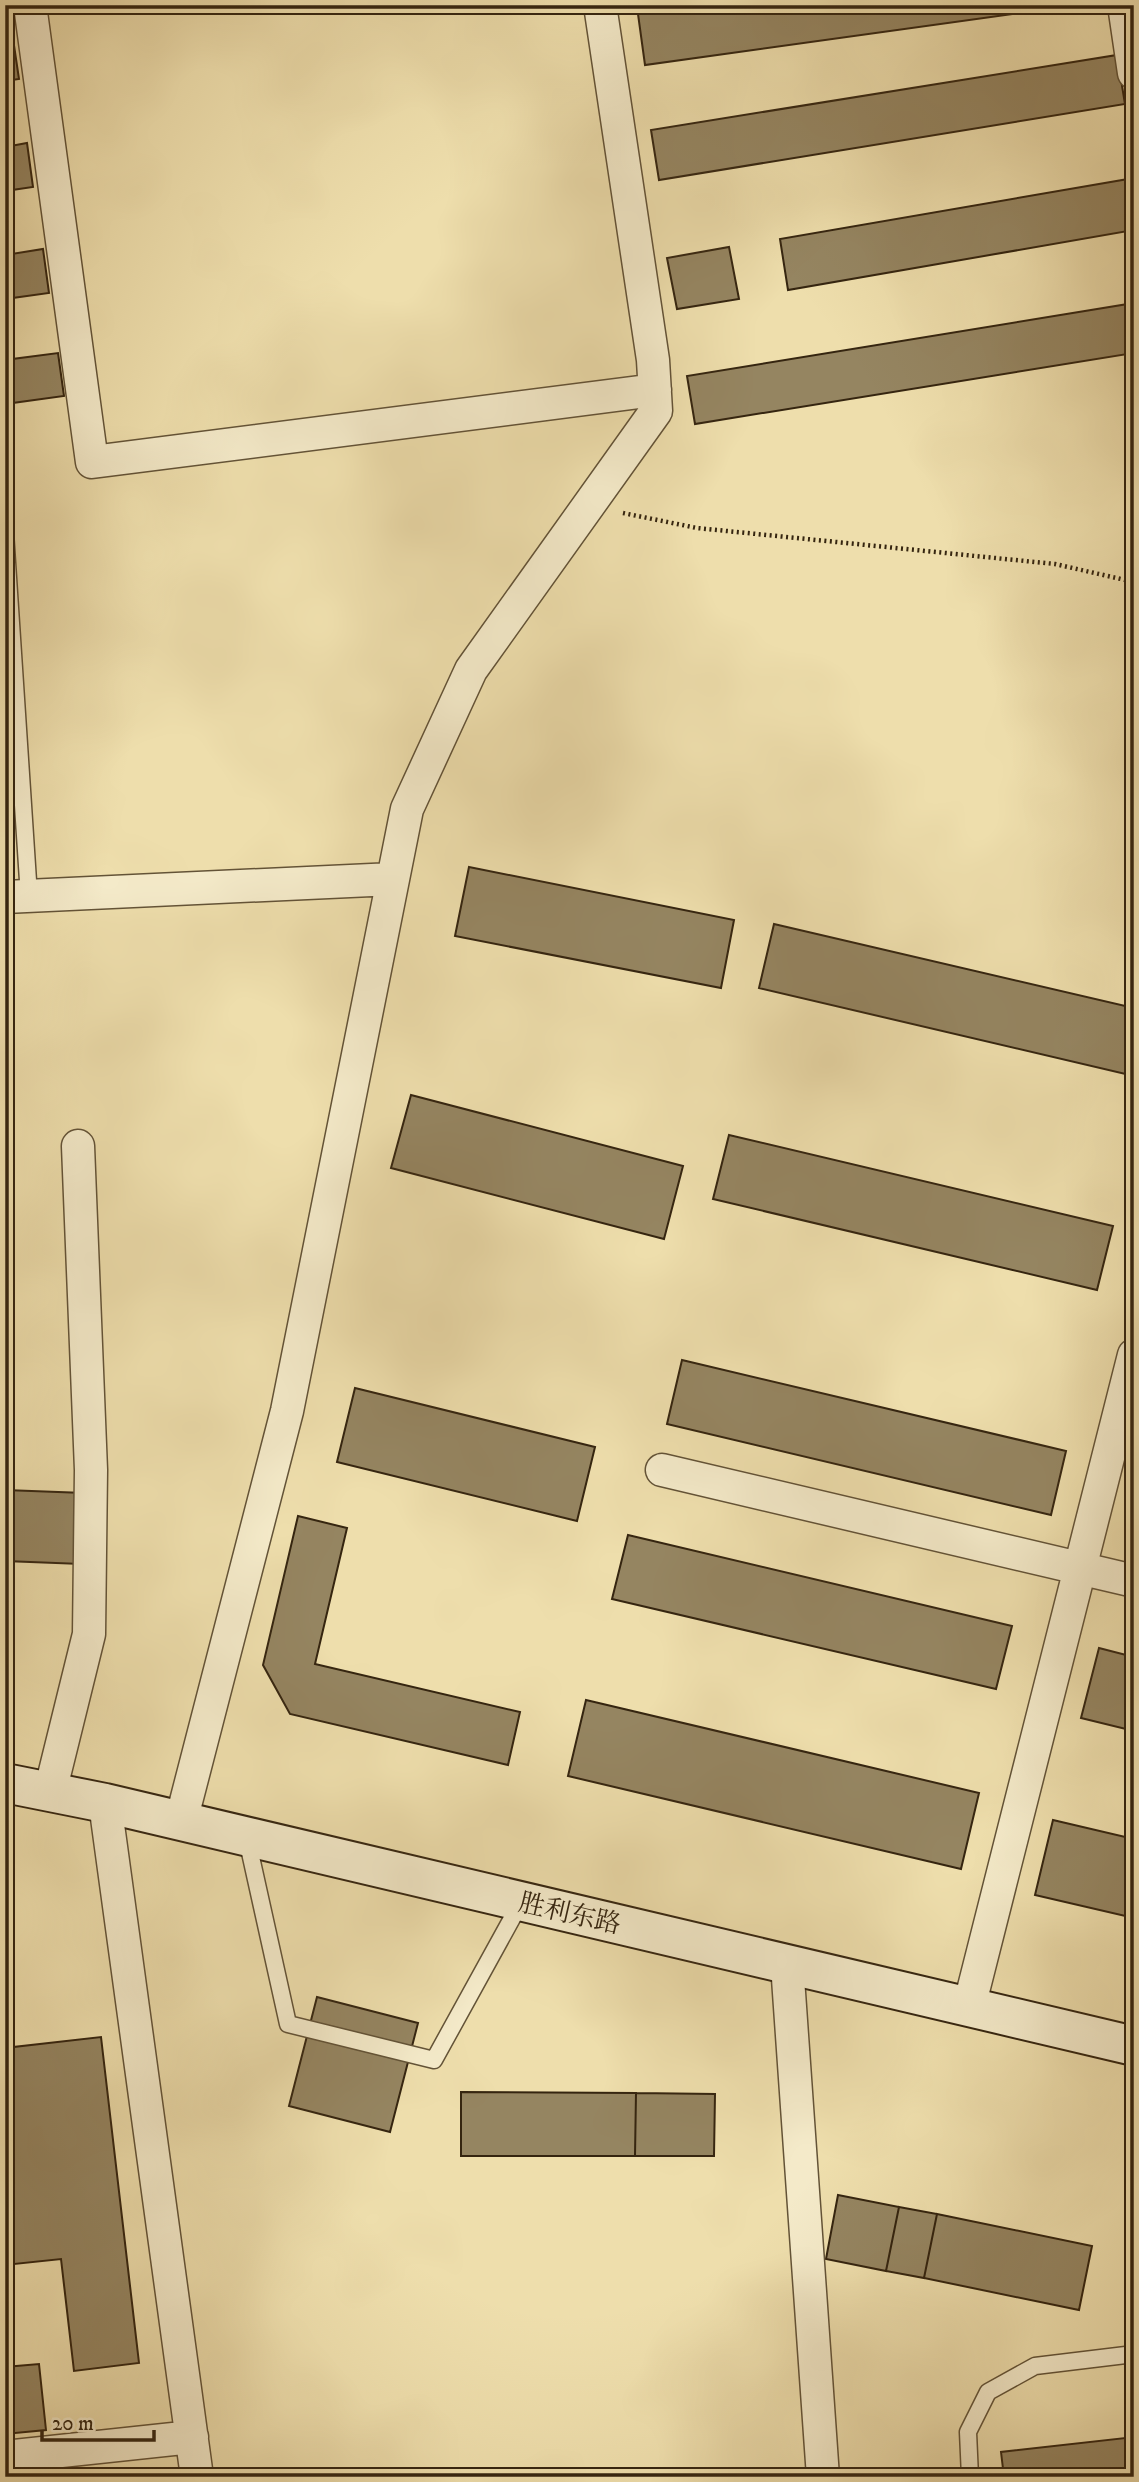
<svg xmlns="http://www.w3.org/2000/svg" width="1139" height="2482" font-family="'IM FELL DW Pica','Noto Serif SC',serif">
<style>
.building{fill:#958561;stroke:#352510;stroke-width:2}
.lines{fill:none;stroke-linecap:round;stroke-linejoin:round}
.lane-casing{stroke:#635337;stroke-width:19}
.street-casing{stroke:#635337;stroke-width:35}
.secondary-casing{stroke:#352510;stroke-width:42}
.path{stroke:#352510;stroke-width:4.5;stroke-dasharray:2 3.5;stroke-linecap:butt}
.lane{stroke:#f4eac9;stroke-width:16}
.street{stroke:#f4eac9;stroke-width:32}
.secondary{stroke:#f4eac9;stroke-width:38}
.labels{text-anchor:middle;stroke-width:6;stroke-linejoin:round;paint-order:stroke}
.street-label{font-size:26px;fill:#352510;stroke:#f4eac9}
</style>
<rect width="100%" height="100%" fill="#eedeac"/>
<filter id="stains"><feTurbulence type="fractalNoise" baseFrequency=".00286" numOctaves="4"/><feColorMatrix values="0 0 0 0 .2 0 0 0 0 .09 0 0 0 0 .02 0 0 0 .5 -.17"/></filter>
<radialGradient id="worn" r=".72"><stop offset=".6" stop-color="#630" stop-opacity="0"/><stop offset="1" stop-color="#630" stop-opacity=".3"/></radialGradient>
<path class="building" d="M 698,5 L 1078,5 L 645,65 L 638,14 Z
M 12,32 L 19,79 L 5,81 L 5,33 Z
M 1117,55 L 1125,104 L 659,180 L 651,130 Z
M 27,143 L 33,187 L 5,191 L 5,147 Z
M 1134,178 L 1134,230 L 788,290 L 780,239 Z
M 729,247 L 739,299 L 677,309 L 667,258 Z
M 43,249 L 49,293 L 5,299 L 5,255 Z
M 1134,303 L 1134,353 L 695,424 L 687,376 Z
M 58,353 L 64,396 L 5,404 L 5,360 Z
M 469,867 L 734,920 L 721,988 L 455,936 Z
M 774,924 L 1134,1008 L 1134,1076 L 759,988 Z
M 411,1095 L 683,1166 L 664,1239 L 391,1168 Z
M 729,1135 L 1113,1226 L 1097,1290 L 713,1199 Z
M 682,1360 L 1066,1451 L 1051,1515 L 667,1424 Z
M 355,1388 L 595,1447 L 577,1521 L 337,1462 Z
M 5,1490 L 84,1493 L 81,1564 L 5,1561 Z
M 298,1516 L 347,1528 L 315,1664 L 520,1712 L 508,1765 L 290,1714 L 263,1665 Z
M 628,1535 L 1012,1626 L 996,1689 L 612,1599 Z
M 1099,1648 L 1134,1657 L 1134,1731 L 1081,1718 Z
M 586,1700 L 979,1793 L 961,1869 L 568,1776 Z
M 1053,1820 L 1134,1839 L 1134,1918 L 1035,1895 Z
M 317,1997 L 418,2023 L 390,2132 L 289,2106 Z
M 101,2037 L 139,2363 L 74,2371 L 61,2259 L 5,2265 L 5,2048 Z
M 461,2092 L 636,2093 L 635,2156 L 461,2156 Z
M 636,2093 L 715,2094 L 714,2156 L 635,2156 Z
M 838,2195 L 899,2207 L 886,2271 L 826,2259 Z
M 899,2207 L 937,2214 L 924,2278 L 886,2271 Z
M 937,2214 L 1092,2246 L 1079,2310 L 924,2278 Z
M 39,2364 L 46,2430 L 5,2434 L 5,2367 Z
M 1134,2437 L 1134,2477 L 1004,2477 L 1001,2452 Z"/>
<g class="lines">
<defs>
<path id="lane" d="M 5,532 L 29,896
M 247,1839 L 288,2024 L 434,2060 L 521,1902
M 970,2477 L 968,2432 L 988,2392 L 1035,2366 L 1134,2354"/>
<path id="street" d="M 30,5 L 92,462 L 655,390
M 1124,5 L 1134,73
M 5,897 L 393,879
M 662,1470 L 1134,1581
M 50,1792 L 89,1634 L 91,1470 L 78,1146
M 105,1803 L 197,2477
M 181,1821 L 287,1411 L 407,809 L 471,670 L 656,411 L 653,360 L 600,5
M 787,1964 L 823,2477
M 969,2007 L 1134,1355
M 5,2457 L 192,2437"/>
<path id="secondary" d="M 5,1783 L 105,1803 L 1134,2046"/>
</defs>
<use href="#lane" class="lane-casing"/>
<use href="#street" class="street-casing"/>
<use href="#secondary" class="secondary-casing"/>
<path class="path" d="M 623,513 L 697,528 L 1055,564 L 1134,582"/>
<use href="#lane" class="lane"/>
<use href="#street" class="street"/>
<use href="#secondary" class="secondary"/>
</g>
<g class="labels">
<g class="street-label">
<text transform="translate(570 1913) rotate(13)" y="9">胜利东路</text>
</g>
</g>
<rect width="1139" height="2482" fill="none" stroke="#eedeac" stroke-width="28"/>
<rect x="7" y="7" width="1125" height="2468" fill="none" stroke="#352510" stroke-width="3.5"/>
<rect x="14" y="14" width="1111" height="2454" fill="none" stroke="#352510" stroke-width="2"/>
<path d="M42 2430v10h112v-10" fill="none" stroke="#352510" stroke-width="3.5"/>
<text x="52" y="2430" font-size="21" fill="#352510" stroke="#f4eac9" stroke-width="5" paint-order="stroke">20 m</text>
<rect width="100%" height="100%" filter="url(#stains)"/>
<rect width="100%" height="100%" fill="url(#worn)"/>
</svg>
